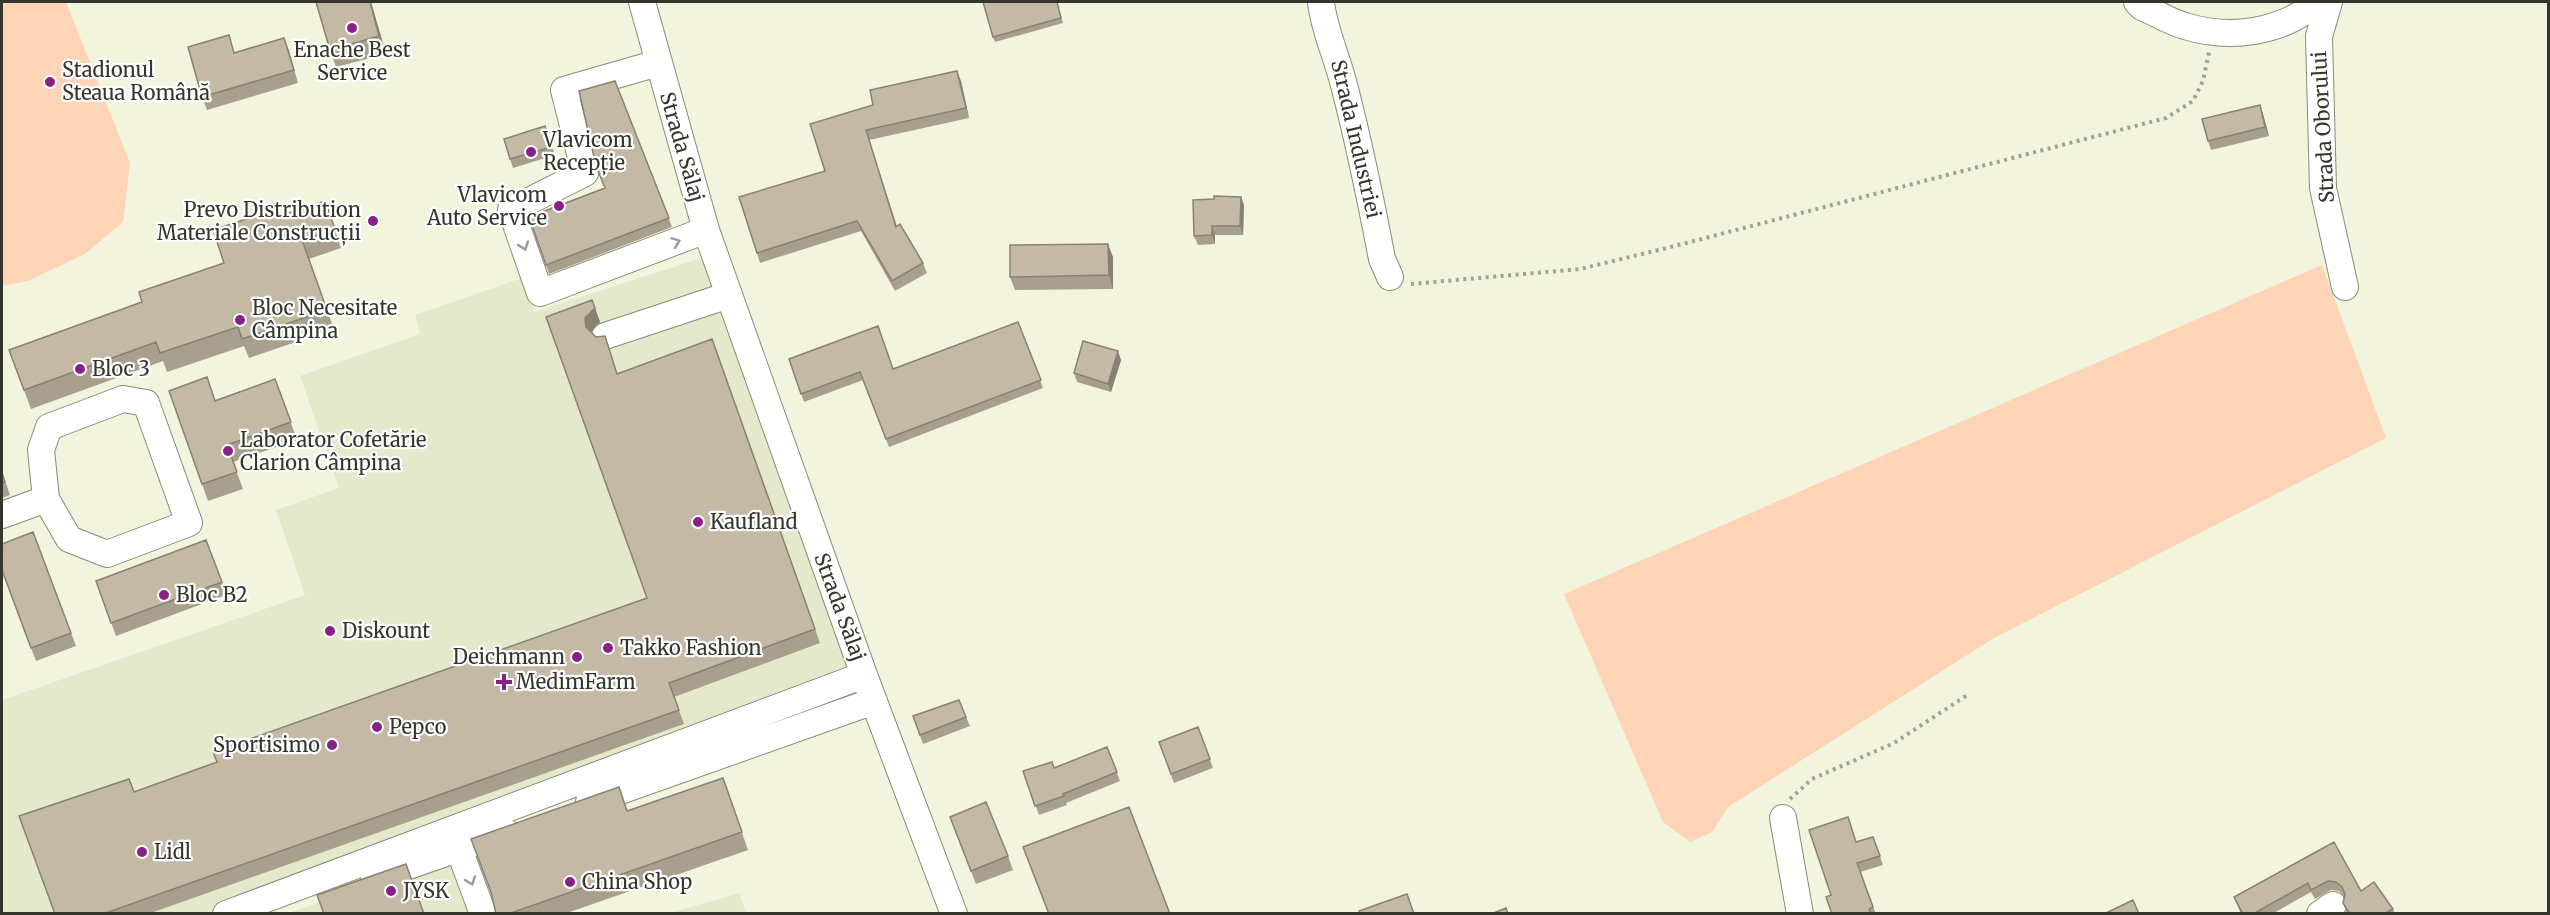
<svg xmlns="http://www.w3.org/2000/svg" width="2550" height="915" viewBox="0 0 2550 915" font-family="Merriweather,serif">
<rect width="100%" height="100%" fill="#f2f4de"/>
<path fill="#e5e9cb" d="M714,254L864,675L237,913L2,914V700L305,595L276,510L339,488L300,376L420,334L415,315L522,278L534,312Z
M456,856L489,914H285Z
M739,893L746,913H670Z"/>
<path fill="#fed4b7" d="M2,2H66L130,163L123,222L85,254L28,281L2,286Z
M2322,265L2386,438L1994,638L1728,807L1712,832L1690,842L1663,822L1564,594Z"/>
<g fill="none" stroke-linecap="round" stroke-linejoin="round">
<defs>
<path id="minor" d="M642,2L706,230L864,675L954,914
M1321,2C1324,30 1337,57 1344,85C1359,143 1371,201 1382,259L1390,277
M2137,2L2142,7C2156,13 2170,22 2185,26C2230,40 2282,33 2317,2
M2329,2L2319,36L2323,188L2345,287
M658,63L564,90L585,173L511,210L540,293L706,230
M605,336L729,295
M2,515L46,499L69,539L107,554L189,523L146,403L123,399L49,427L41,450L46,499
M589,802L874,701
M1783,818L1800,914
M459,849L483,914
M374,878L506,832
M226,914L864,675
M2320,914L2333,905"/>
</defs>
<use href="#minor" stroke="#898b77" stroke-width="28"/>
<path stroke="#a2a393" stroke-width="4" stroke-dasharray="3 4.5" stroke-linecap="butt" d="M1411,284L1580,269L1667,248L2166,118L2193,101L2203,81L2209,52
M1790,799L1812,779L1894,743L1969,694"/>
<use href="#minor" stroke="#fff" stroke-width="26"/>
</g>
<path fill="#a89f8e" d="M316,2H371L386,54L336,67L330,50Z
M1057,2L1063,23L995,42L993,37Z
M284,38L298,83L207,110L202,97L235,53Z
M615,81L672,227L549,274L529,217L605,188Z
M961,81L969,118L869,140L897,226L923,263L927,273L895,291L861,231L760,263L757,253L825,171L810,124Z
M2260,105L2269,136L2211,150L2208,141Z
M545,126L555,155L513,168L504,139Z
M325,201L341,248L309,259L334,329L249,358L244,346L167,372L163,361L31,409L9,350L142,302L224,263L279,216Z
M1244,205L1243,235H1215V244L1198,245L1194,236Z
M1113,257V289L1015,290L1010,277Z
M592,300L600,322L591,332L618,374L712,339L820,643L674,697L684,724L148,914H55L134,792L217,762L647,598L546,317Z
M1018,322L1043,388L889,447L863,380L804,402L789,359L893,369Z
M1121,360L1111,392L1077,382L1074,373Z
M275,379L297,440L233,462L243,489L208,501L169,391L215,400Z
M2,472L10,495L2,498Z
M33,532L76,646L36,661L2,570Z
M96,581L222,582L226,595L116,636Z
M959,700L970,726L923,744L913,716Z
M1198,727L1213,768L1174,783L1159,742Z
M1107,747L1120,781L1066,803L1067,805L1039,815L1023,771L1054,768Z
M723,778L748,850L564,914H496L627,811Z
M955,830L1008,856L1013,870L976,884Z
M1873,837L1883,865L1860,872L1876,914H1832L1857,842Z
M2334,842L2361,891L2393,909L2395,914H2347L2343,903L2344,896L2339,891L2331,890L2315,899L2311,892L2272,914H2241L2234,897Z"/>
<path fill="#888274" d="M370,2H371L386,54L379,36Z
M284,38L289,51L298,83L294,70Z
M957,71L961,81L969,118L966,108Z
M2260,105L2263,114L2269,136L2265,127Z
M1241,197L1244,205L1243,235L1240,226Z
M1212,226L1215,235V244L1212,235Z
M1108,244L1113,257V289L1109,275Z
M595,308L600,322L591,332L586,327L585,318Z
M1118,351L1121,360L1111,392L1108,384Z"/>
<path fill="#c3b9a5" stroke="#888274" stroke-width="1.5" d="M316,2H370L379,36L330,50Z
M983,2H1057L1061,18L993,37Z
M229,35L234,53L284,38L294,70L202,97L188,47Z
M957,71L966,108L866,130L896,227L900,224L923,263L892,281L857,221L757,253L739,197L825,171L810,124L873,105L870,90Z
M615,81L669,218L546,265L529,217L605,188L596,166L579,91Z
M2260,105L2265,127L2208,141L2202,119Z
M545,126L551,147L510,159L504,139Z
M1214,196L1241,197L1240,226H1212V235L1194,236L1193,200L1214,199Z
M325,201L335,229L302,240L327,310L242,339L238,327L160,353L156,342L24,390L9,350L142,302L139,292L224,263L213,230L277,209L279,216Z
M1108,244L1109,275L1010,277V245Z
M592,300L595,308L585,318L586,327L596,337L605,336L617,374L712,339L815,629L669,683L679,710L103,914H55L19,816L129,779L134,792L217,762L213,752L647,598L546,317Z
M1018,322L1041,380L886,439L860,372L801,394L789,359L878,326L893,369Z
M1083,341L1118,351L1108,384L1074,373Z
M207,377L215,401L275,379L291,422L227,445L237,472L202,484L169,391Z
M2,473L5,482L2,483Z
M33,532L71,633L31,648L2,570V544Z
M206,540L222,582L111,623L96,581Z
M959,700L966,717L920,735L913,716Z
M1198,727L1210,759L1171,774L1159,742Z
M1107,747L1117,772L1063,794L1064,796L1035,806L1023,771L1052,762L1054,768Z
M723,778L742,832L508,914H496L491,892L471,839L619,787L627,811Z
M986,802L1008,856L971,871L950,817Z
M1129,807L1170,914H1049L1023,847Z
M1848,817L1856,842L1873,837L1880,856L1857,863L1873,907L1869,909L1871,914H1832L1826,897L1831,895L1809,830Z
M2334,842L2361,891L2374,882L2393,909L2384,914H2350L2343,903L2345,894L2342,887L2336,882L2328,881L2311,890L2308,883L2253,914H2243L2234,897Z
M406,864L424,914H324L317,895Z
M1407,894L1414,914H1360L1359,911Z
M2133,900L2139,914H2104Z
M1506,908L1508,914H1491Z"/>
<defs><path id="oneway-chevron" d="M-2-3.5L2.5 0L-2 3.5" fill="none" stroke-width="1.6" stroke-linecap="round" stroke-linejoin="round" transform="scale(1.5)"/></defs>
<g stroke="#9a9a96">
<use href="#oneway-chevron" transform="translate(676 242) rotate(-21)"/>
<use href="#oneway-chevron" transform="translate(524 246) rotate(71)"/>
<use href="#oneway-chevron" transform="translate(471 881) rotate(70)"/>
</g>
<g fill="#892086" stroke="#fff" stroke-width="2">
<circle cx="352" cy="28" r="6"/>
<circle cx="50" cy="82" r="6"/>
<circle cx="531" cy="152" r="6"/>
<circle cx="559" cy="206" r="6"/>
<circle cx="373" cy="221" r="6"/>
<circle cx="240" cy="320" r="6"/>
<circle cx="80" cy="369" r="6"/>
<circle cx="228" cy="451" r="6"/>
<circle cx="698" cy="522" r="6"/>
<circle cx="164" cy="595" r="6"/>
<circle cx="330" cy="631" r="6"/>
<circle cx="608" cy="648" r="6"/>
<circle cx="577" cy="657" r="6"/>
<path d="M501 673h6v6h6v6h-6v6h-6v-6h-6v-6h6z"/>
<circle cx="377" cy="727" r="6"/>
<circle cx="332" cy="745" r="6"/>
<circle cx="142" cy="852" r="6"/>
<circle cx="570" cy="882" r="6"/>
<circle cx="391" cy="891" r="6"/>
</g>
<g text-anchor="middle" stroke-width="4.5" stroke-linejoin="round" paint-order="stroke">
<g font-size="20" fill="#34352d" stroke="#fff" text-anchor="start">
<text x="352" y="57" text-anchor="middle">Enache Best<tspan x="352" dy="23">Service</tspan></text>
<text x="62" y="77">Stadionul<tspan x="62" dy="23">Steaua Română</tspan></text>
<text x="543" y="147">Vlavicom<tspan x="543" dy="23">Recepție</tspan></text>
<text x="547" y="202" text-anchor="end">Vlavicom<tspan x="547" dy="23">Auto Service</tspan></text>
<text x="361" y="217" text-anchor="end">Prevo Distribution<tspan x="361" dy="23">Materiale Construcții</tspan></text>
<text x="252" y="315">Bloc Necesitate<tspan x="252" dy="23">Câmpina</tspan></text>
<text x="92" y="376">Bloc 3</text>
<text x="240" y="447">Laborator Cofetărie<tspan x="240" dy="23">Clarion Câmpina</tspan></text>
<text x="710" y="529">Kaufland</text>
<text x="176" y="602">Bloc B2</text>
<text x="342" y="638">Diskount</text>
<text x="620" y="655">Takko Fashion</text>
<text x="565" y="664" text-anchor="end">Deichmann</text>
<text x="516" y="689">MedimFarm</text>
<text x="389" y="734">Pepco</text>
<text x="320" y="752" text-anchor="end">Sportisimo</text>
<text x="154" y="859">Lidl</text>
<text x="582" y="889">China Shop</text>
<text x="403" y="898">JYSK</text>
</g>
<g font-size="20" fill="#34352d" stroke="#fff">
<text transform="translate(2323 127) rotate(-93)" y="7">Strada Oborului</text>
<text transform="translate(1356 139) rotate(77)" y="7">Strada Industriei</text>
<text transform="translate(682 147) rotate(74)" y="7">Strada Sălaj</text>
<text transform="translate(840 607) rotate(70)" y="7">Strada Sălaj</text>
</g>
</g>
<rect width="2550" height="915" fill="none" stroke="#34352d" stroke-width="6"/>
</svg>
